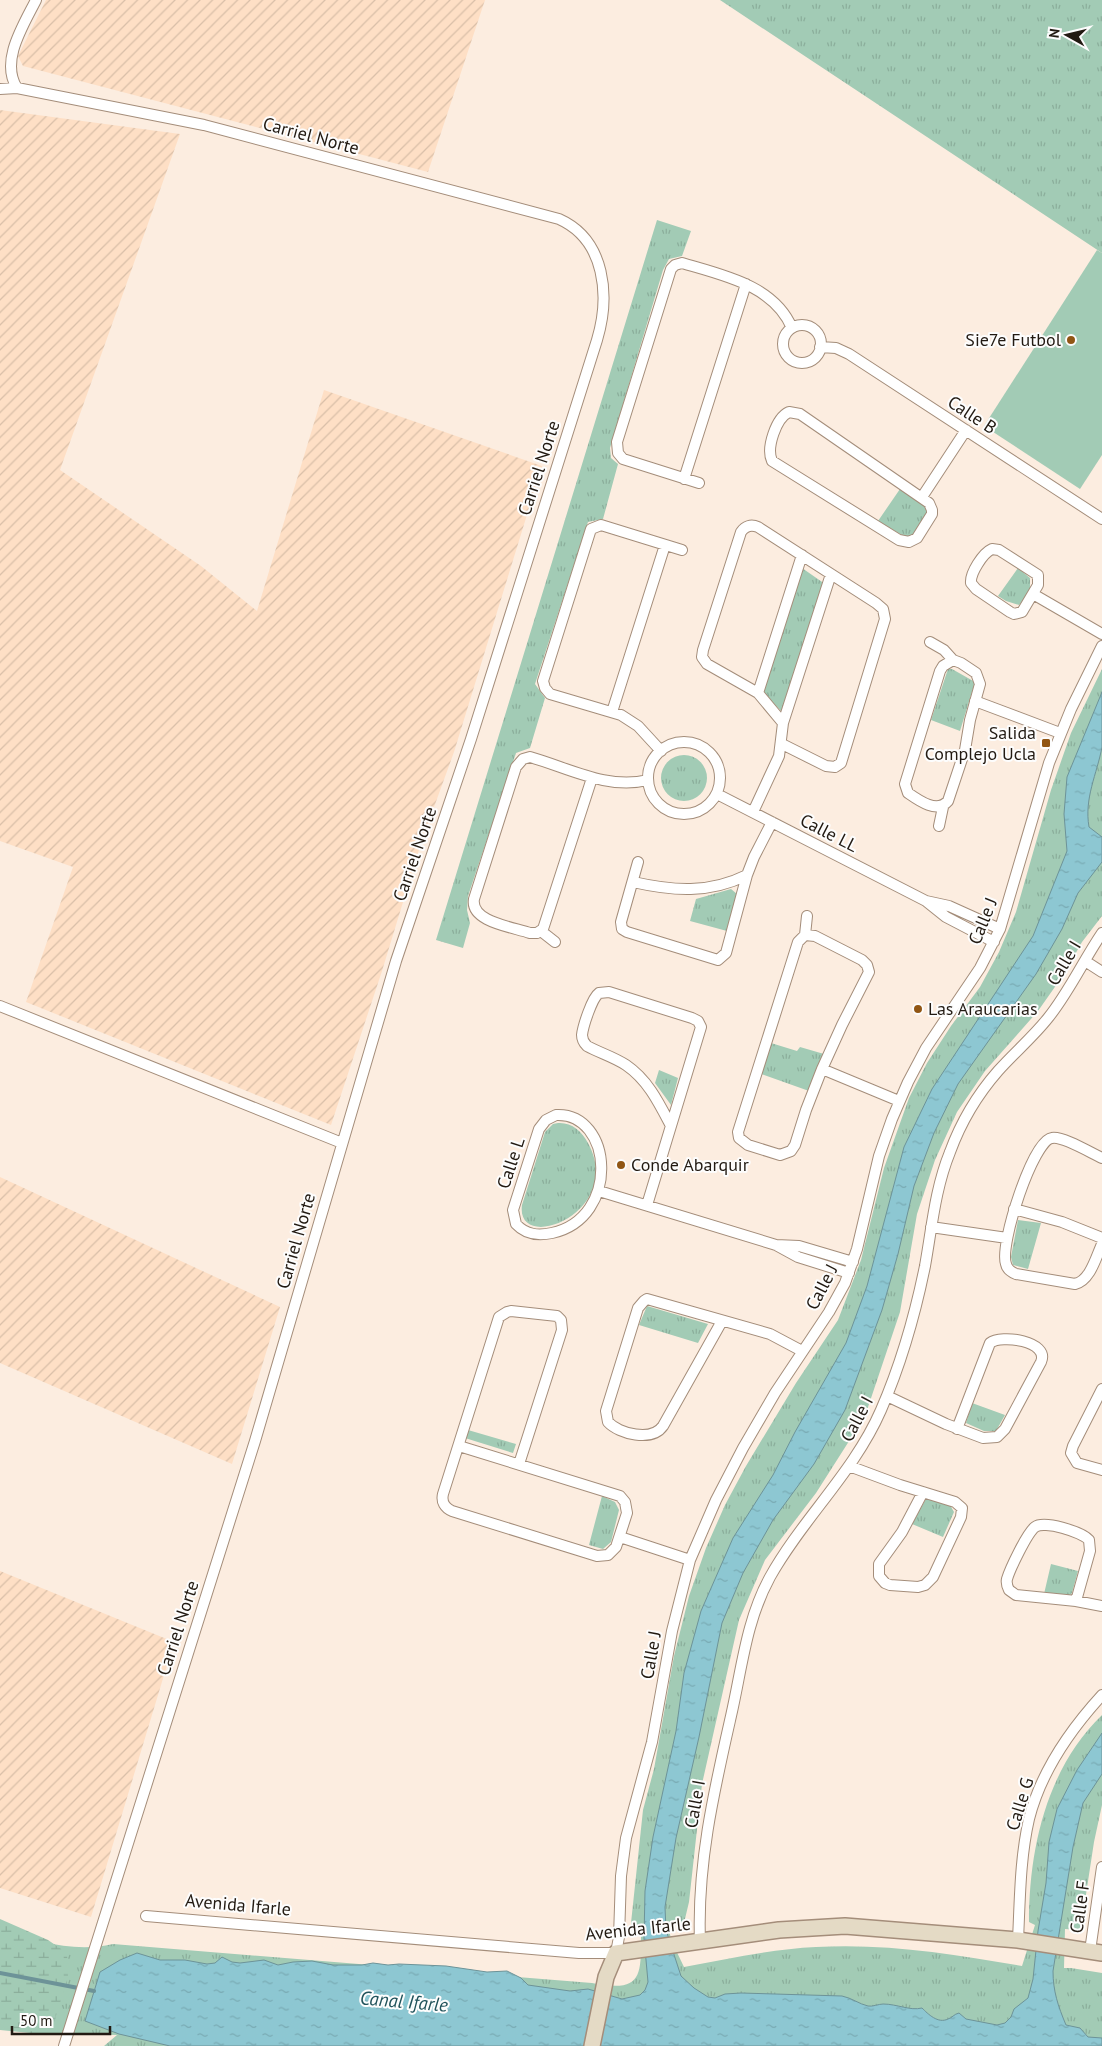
<svg xmlns="http://www.w3.org/2000/svg" width="1102" height="2046" viewBox="0 0 1102 2046" font-family="'PT Sans',sans-serif">
<defs>
<pattern id="industrial-furrows" width="10" height="10" patternUnits="userSpaceOnUse" patternTransform="scale(1.25)"><rect width="10" height="10" fill="#fedfc5"/><path d="M-1 1l2-2M0 10L10 0M9 11l2-2" fill="none" stroke="#d9bfa8"/></pattern>
<pattern id="grass-tufts" width="24" height="20" patternUnits="userSpaceOnUse" patternTransform="scale(1.25)"><rect width="24" height="20" fill="#a2cbb5"/><path d="M3 7l-1-3M5 7V3M7 7l1-3M15 17l-1-3M17 17v-4M19 17l1-3" fill="none" stroke="#8bae9b"/></pattern>
<pattern id="wetland-marsh" width="20" height="14" patternUnits="userSpaceOnUse" patternTransform="scale(1.25)"><rect width="20" height="14" fill="#a2cbb5"/><path d="M1 5h8M5 5V1M11 12h8M15 12V8" fill="none" stroke="#8bae9b"/></pattern>
<pattern id="water-ripples" width="26" height="14" patternUnits="userSpaceOnUse" patternTransform="scale(1.25)"><rect width="26" height="14" fill="#8dc7d2"/><path d="M2 4q2-2 4 0t4 0M15 11q2-2 4 0t4 0" fill="none" stroke="#79aab3"/></pattern>
</defs>
<rect width="100%" height="100%" fill="#fcede0"/>
<path fill="url(#industrial-furrows)" d="M46,0H485L428,172L23,66L18,56Z
M0,110L180,134L60,470L201,566L257,611L324,390L542,466L454,752L421,843L382,971L331,1125L26,1002L73,867L0,841Z
M0,1177L280,1307L232,1464L0,1363Z
M0,1571L174,1642L91,1917L0,1888Z"/>
<path fill="url(#grass-tufts)" d="M720,0H1102V253Z
M657,220L691,231L682,256L669,259L663,270L610,448L611,458L618,464L603,519L588,522L535,684L545,698L530,748L516,753L468,896L467,910L470,923L463,948L436,940Z
M900,489L928,507V512L911,537L907,538L878,521Z
M802,568L825,584L783,713L763,692Z
M1018,568L1030,578V592L1019,605L1006,601L998,596Z
M948,669H952L975,682L960,731L931,720Z
M1102,669V916L1082,942L1064,974L1038,1011L985,1071L957,1112L935,1160L917,1214L900,1312L865,1416L816,1493L765,1560L739,1620L702,1784L689,1902L684,1923L668,1927L672,1942L684,1967C728,1959 772,1949 816,1947C885,1943 954,1954 1022,1966L1035,1925L1029,1922C1029,1848 1047,1768 1102,1715V1805L1094,1842L1081,1927L1078,1930L1065,1929L1064,1968H1071L1102,1973V2046H104L117,2035L45,2033L0,1930C39,1941 73,1953 113,1944L592,1983C643,1993 641,1976 641,1932L634,1933L631,1923L643,1810L654,1769L674,1656L689,1596L706,1548L725,1505L746,1466L796,1383L838,1320L861,1260L884,1168L909,1098L927,1063L951,1026L980,987L999,952L1016,912L1051,790L1071,733Z
M661 778a23 23 0 1 1 46 0a23 23 0 1 1-46 0Z
M731,889L737,894L727,931L690,921L696,899Z
M771,1043L797,1051L800,1047L824,1054L809,1091L761,1074Z
M659,1070L678,1078L671,1105L655,1083Z
M558,1123C571,1122 582,1131 588,1143C626,1213 515,1255 522,1205L545,1132L553,1124Z
M1018,1220L1041,1223L1028,1269L1013,1265L1011,1257Z
M647,1306L708,1324L698,1343L639,1325Z
M972,1403L1005,1415L996,1431H984L966,1423Z
M468,1430L516,1444L513,1453L465,1438Z
M602,1496L615,1502L619,1510L611,1542L603,1549L589,1545Z
M927,1497L950,1505L954,1512L943,1537L912,1524Z
M1051,1564L1078,1571L1072,1593L1069,1596L1044,1594Z"/>
<path fill="url(#wetland-marsh)" d="M0,1919L48,1940L67,1953L68,1977L50,2035L0,2030Z"/>
<path fill="#a2cbb5" d="M1097,250L1102,253V455L1080,489L984,426Z"/>
<path fill="url(#water-ripples)" stroke="#6d9398" d="M1102,692C1102,710 1102,730 1102,747C1097,774 1084,798 1089,827L1102,837V862L1078,893L1062,929L1036,974L958,1084L934,1133L914,1186L898,1254L882,1310L845,1410L814,1464L773,1520L743,1573L722,1623L699,1737L676,1838L665,1907L666,1930L681,1976L694,1988L708,1997L715,1998L725,1994L741,1993L842,1996C852,1998 859,2004 868,2006C872,2007 879,2004 883,2004C897,2004 910,2011 922,2008C928,2014 938,2024 948,2019C952,2018 954,2014 959,2013L966,2019L997,2025L1005,2023L1011,2017L1014,2009L1028,1998L1033,1979L1038,1931L1046,1883L1049,1842L1057,1809L1077,1770L1102,1733V1774L1083,1803L1073,1847L1053,1971C1053,1991 1058,2006 1066,2025L1080,2028L1088,2037L1102,2038V2046H170L119,2034L85,2021L100,1972L120,1960L137,1953L160,1960H185L207,1964L215,1963L222,1957L232,1962L240,1963L264,1960L278,1965L293,1962L312,1961L333,1965H362L373,1963L388,1965L399,1964L446,1966L487,1972L507,1971L521,1978L528,1985L570,1991L588,1989L622,1999L640,1995L645,1990L648,1982L644,1938L645,1891L653,1837L676,1731L684,1673L701,1611L733,1538L773,1475L795,1432L846,1343L867,1286L904,1147L932,1089L1033,936L1067,851L1064,814L1067,777Z"/>
<g fill="none" stroke-linecap="round" stroke-linejoin="round">
<path stroke="#6d9398" stroke-width="4" d="M0,1973L94,1991"/>
<defs>
<path id="street" d="M17,88C0,61 23,26 36,0
M0,89L17,88L204,125L559,219C606,240 610,297 597,340L471,739L396,961L255,1441L64,2046
M783 344a19 19 0 1 1 38 0a19 19 0 1 1-38 0Z
M820,347L836,348L849,354L1102,519
M789,412L800,414L929,503L932,510V514L917,538L909,542L899,540L772,461C766,448 776,418 789,412Z
M684,479L746,284
M699,483L623,459L618,453L617,442L671,269L675,265L682,263C722,275 774,285 792,328
M922,497L966,430
M992,549L999,550L1038,575V585L1022,612L1014,614L1010,612L976,589L971,583C970,573 983,553 992,549Z
M1033,594L1102,634
M930,642L944,650L953,660
M953,660L961,663L976,673L980,684L970,720L965,750L948,801C937,814 918,800 908,793L905,784L940,671L943,666Z
M758,693L802,555
M975,701L1060,733
M612,712L665,545
M648 778a36 36 0 1 1 72 0a36 36 0 1 1-72 0Z
M782,744L826,766L835,767L841,763L885,619L883,609L876,603L758,527C751,524 745,526 741,532L703,650L702,657L707,664L758,693L783,723
M661,751L638,726L621,715L550,694L545,688L543,681L591,529L601,525L682,550
M592,778L543,929L537,933H530C513,927 470,922 474,899L516,767L523,759L530,757C569,768 607,790 648,780
M717,794L926,901L946,917L994,942
M753,812L779,756L783,723L831,574
M939,826L943,807
M638,862L621,922L622,929L627,932L718,960L726,953L747,875L754,857L772,822
M633,882C673,891 709,894 747,875
M926,901L949,906L1000,929
M541,931L555,942
M805,935L815,936L862,960L867,965L869,972L842,1025L822,1069L806,1110L795,1145L791,1151L780,1155L748,1145L739,1138L738,1132L798,942Z
M805,935L807,916
M1085,961L1102,972
M0,1006L342,1143
M822,1069L899,1101
M556,1115C613,1112 621,1218 552,1233C538,1236 526,1235 516,1224L513,1210L539,1129L546,1120Z
M1102,1158C1091,1153 1063,1136 1052,1138C1033,1140 999,1245 1006,1264C1007,1269 1011,1272 1016,1274L1075,1284C1090,1281 1096,1257 1102,1244
M599,1191L776,1245L798,1257L849,1273
M647,1205L701,1027L698,1021L692,1018L609,992L599,993C592,998 583,1026 582,1035C582,1040 584,1043 587,1046C600,1053 614,1057 626,1065C648,1080 659,1103 671,1126
M1014,1209L1062,1222L1102,1238
M931,1227L1007,1238
M776,1245L799,1246L853,1262
M722,1321L663,1426C652,1442 619,1434 608,1422L606,1411L638,1308L644,1301L647,1299L770,1334L802,1351
M1102,1389L1073,1446L1071,1453L1077,1463L1102,1470
M887,1396L946,1424L983,1438L997,1437L1005,1429L1041,1362C1050,1341 1001,1334 990,1343L957,1429
M459,1446L620,1496L625,1502L627,1513L616,1547L608,1555L597,1556L452,1511C445,1508 441,1502 443,1494L499,1317L507,1312L511,1311L557,1316L561,1320L562,1330L519,1464
M849,1466L900,1485L955,1502L962,1508L961,1517L933,1577L925,1585L918,1587L890,1585L885,1583L879,1576V1564L902,1532L923,1492
M620,1537L690,1560
M1076,1601L1090,1551L1089,1540C1082,1532 1044,1520 1035,1527C1027,1533 1010,1569 1007,1579C1006,1583 1007,1586 1009,1590L1016,1595L1076,1601L1102,1606
M146,1916L579,1953H616L619,1937L621,1876L626,1838L652,1742L672,1631L690,1560L716,1500L743,1448L775,1393L829,1312L845,1283L857,1249L879,1156L892,1119L908,1082L926,1048L980,968L1000,929L1049,763L1071,709L1102,646
M1018,1940C1020,1899 1020,1858 1029,1819C1041,1771 1070,1730 1102,1695
M700,1941C697,1864 714,1791 731,1716C742,1668 746,1621 770,1577C803,1518 854,1472 881,1410C901,1364 915,1315 925,1266C932,1227 935,1189 950,1152C961,1122 977,1095 998,1071C1014,1053 1033,1037 1048,1018C1069,992 1083,961 1102,933
M1090,1951L1102,1867"/>
<path id="secondary" d="M592,2046L606,1977L616,1953L779,1930L845,1926L1018,1940L1102,1953"/>
</defs>
<use href="#street" stroke="#a48d7a" stroke-width="12"/>
<use href="#secondary" stroke="#a48d7a" stroke-width="18"/>
<use href="#street" stroke="#fff" stroke-width="10"/>
<use href="#secondary" stroke="#e4dac5" stroke-width="15"/>
</g>
<g fill="#915614" stroke="#fdfdfd" stroke-width="2">
<circle cx="1071" cy="340" r="5"/>
<rect x="1041" y="738" width="10" height="10" rx="2.5"/>
<circle cx="918" cy="1009" r="5"/>
<circle cx="621" cy="1165" r="5"/>
</g>
<g text-anchor="middle" stroke-width="4" stroke-linejoin="round" paint-order="stroke">
<g font-size="18" fill="#221a12" stroke="#fdfdfd">
<text transform="translate(311 136) rotate(15)" y="6">Carriel Norte</text>
<text transform="translate(972 415) rotate(33)" y="6">Calle B</text>
<text transform="translate(539 468) rotate(-72)" y="6">Carriel Norte</text>
<text transform="translate(829 833) rotate(27)" y="6">Calle LL</text>
<text transform="translate(415 854) rotate(-71)" y="6">Carriel Norte</text>
<text transform="translate(983 921) rotate(-68)" y="6">Calle J</text>
<text transform="translate(1064 963) rotate(-59)" y="6">Calle I</text>
<text transform="translate(511 1163) rotate(-72)" y="6">Calle L</text>
<text transform="translate(296 1241) rotate(-74)" y="6">Carriel Norte</text>
<text transform="translate(822 1287) rotate(-63)" y="6">Calle J</text>
<text transform="translate(857 1419) rotate(-62)" y="6">Calle I</text>
<text transform="translate(178 1628) rotate(-72)" y="6">Carriel Norte</text>
<text transform="translate(651 1655) rotate(-80)" y="6">Calle J</text>
<text transform="translate(695 1804) rotate(-80)" y="6">Calle I</text>
<text transform="translate(1020 1804) rotate(-73)" y="6">Calle G</text>
<text transform="translate(238 1905) rotate(5)" y="6">Avenida Ifarle</text>
<text transform="translate(1080 1907) rotate(-82)" y="6">Calle F</text>
<text transform="translate(638 1929) rotate(-6)" y="6">Avenida Ifarle</text>
</g>
<g font-size="18" fill="#221a12" stroke="#fdfdfd" text-anchor="end">
<text x="1061" y="346">Sie7e Futbol</text>
<text x="1036" y="739">Salida<tspan x="1036" dy="21">Complejo Ucla</tspan></text>
<text x="928" y="1015" text-anchor="start">Las Araucarias</text>
<text x="631" y="1171" text-anchor="start">Conde Abarquir</text>
</g>
<g font-size="19" font-style="italic" fill="#21535b" stroke="#fdfdfd">
<text transform="translate(404 2001) rotate(5)" y="7">Canal Ifarle</text>
</g>
</g>
<g transform="translate(1067 35) rotate(278)" stroke="#fdfdfd" stroke-width="4" paint-order="stroke">
<path d="M0-4L9 19L0 12L-9 19Z" fill="#221a12"/>
<text y="-8" font-size="14" font-weight="bold" text-anchor="middle" fill="#221a12">N</text>
</g>
<path d="M12 2026v8h98v-8" fill="none" stroke="#221a12" stroke-width="2.5"/>
<text x="20" y="2026" font-size="15" fill="#221a12" stroke="#fdfdfd" stroke-width="4" paint-order="stroke">50 m</text>
</svg>
